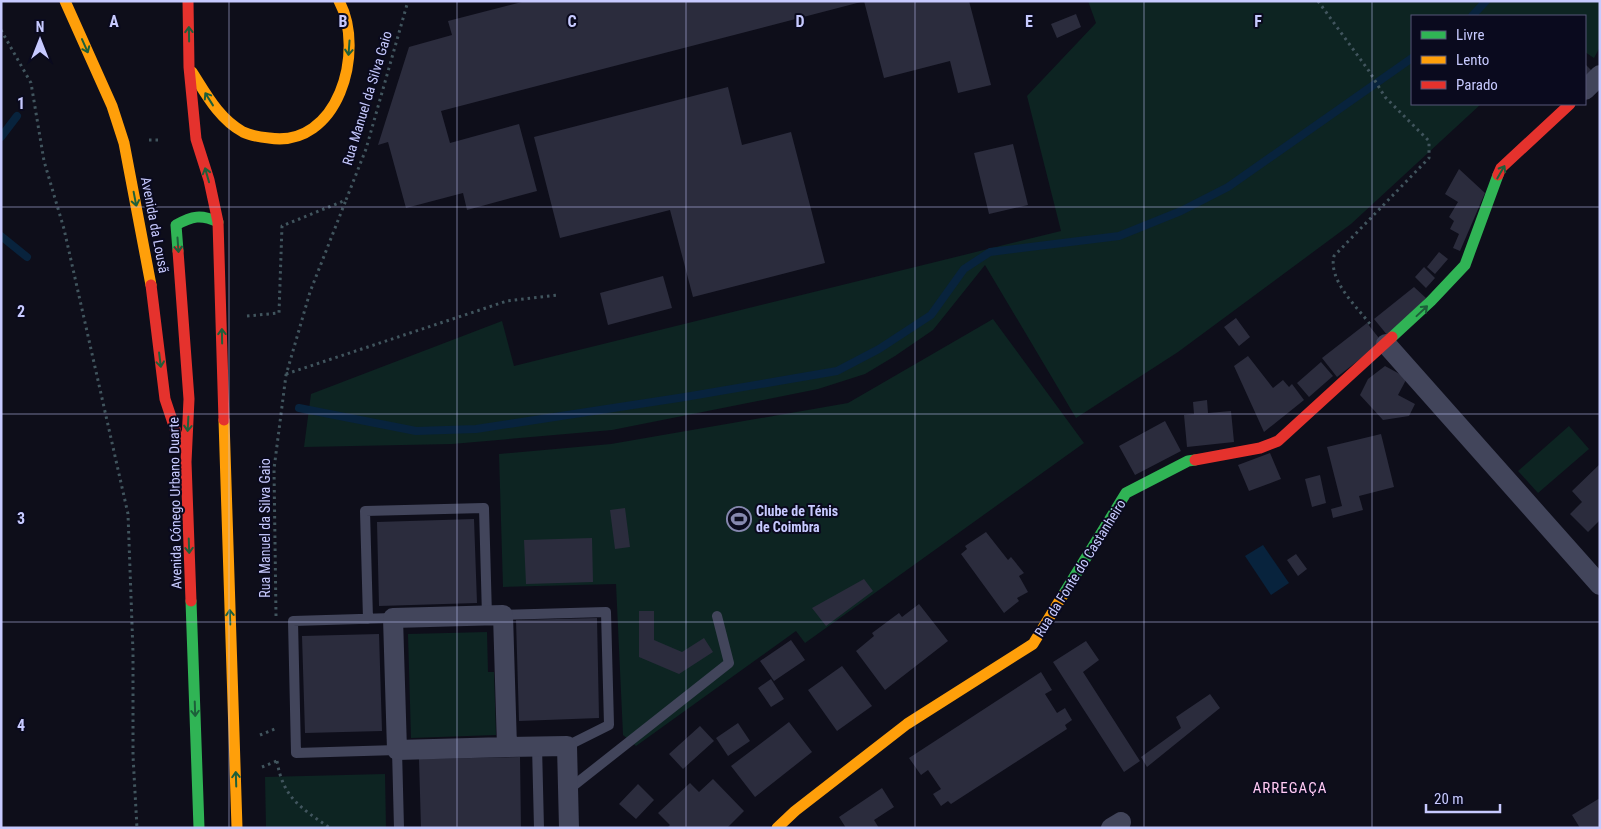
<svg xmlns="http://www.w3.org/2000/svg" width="1601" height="829" viewBox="0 0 1601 829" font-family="'Roboto Condensed',sans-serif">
<rect width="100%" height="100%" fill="#0e0e1a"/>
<path fill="#0d2422" d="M1088,1H1600V47L1594,58L1585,52V16H1412V104H1481L1351,224L1178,352L1076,418L985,265L933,330L895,356L865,374L818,389L612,430L452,444L304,447L311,394L502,321L514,366L1061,231L1027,96L1096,23Z
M993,319L1084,443L805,643L796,631L636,746L623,735L616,584L503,587L499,454L611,444L848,403Z
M1569,426L1589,449L1538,493L1518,471Z
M487,632L488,672H494L496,735L411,738L408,634Z
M385,774L386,828H266L265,777Z"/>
<path fill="#08233d" d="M1263,545L1289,583L1271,595L1245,556Z"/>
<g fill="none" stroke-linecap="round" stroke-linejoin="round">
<path stroke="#08233d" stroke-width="8" d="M1472,16L1486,1
M1,137L17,116
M1,236L27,257
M299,408L416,431L476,429L685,397L837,371L879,349L931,315L964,269L990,252L1119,236L1181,211L1228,187L1412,58"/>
</g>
<path fill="#2b2c3d" d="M526,1H861V2L441,111L450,143L519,124L537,191L467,210L463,193L406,208L388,142L378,145L409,47L452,35L448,21Z
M864,1H969L991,85L958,93L950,61L884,78Z
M1076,14L1081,27L1057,38L1051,24Z
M1585,64L1593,72L1585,81Z
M728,87L742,145L791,132L825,263L693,297L670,210L560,238L534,137Z
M1013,144L1028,205L989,214L974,153Z
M1459,169L1485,193L1460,251L1453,248L1459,234L1450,229L1454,221L1449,217L1458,202L1445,194Z
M1439,252L1448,259L1435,274L1427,267Z
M1424,267L1435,278L1426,288L1415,277Z
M663,276L672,308L608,325L600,293Z
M1414,287L1426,298L1388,336L1374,319Z
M1236,318L1250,337L1239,346L1224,327Z
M1367,323L1382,342L1337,377L1322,358Z
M1248,356L1273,388L1283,380L1289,387L1292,384L1304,400L1264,432L1234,366Z
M1321,362L1333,376L1309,397L1297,383Z
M1385,366L1407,378L1398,395L1415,404L1409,416L1383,420L1360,395L1368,379Z
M1207,400L1208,413L1231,411L1234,442L1187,447L1184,415L1194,414L1193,402Z
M1165,421L1181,451L1135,475L1119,446Z
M1381,434L1394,487L1359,496L1363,510L1333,518L1331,509L1342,506L1327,447Z
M1270,453L1281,479L1249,491L1238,465Z
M1600,464V520L1588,532L1570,514L1582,502L1572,491Z
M1320,475L1326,503L1312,507L1305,479Z
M625,508L630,547L615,549L610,510Z
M474,519L477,603L379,606L377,522Z
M986,532L1008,560L1011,557L1024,573L1019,576L1028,592L1017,598L1019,601L1004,613L961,554L967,549L965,546Z
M592,538L593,582L526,584L524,540Z
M1296,554L1307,569L1298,576L1287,560Z
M864,579L873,591L826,626L812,608Z
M919,604L948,641L885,690L856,651L874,636L872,633L899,613L902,617Z
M639,611H654V640L682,652L704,638L713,652L679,674L639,657Z
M597,618L599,718L519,721L516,620Z
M379,634L382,731L305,733L302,636Z
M791,640L805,660L774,681L760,661Z
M1086,641L1099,660L1083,672L1140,761L1124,772L1053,662Z
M842,666L872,706L837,731L808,690Z
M1041,672L1052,690L1045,694L1057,713L1065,708L1072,720L1065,725L1067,729L951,804L948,801L941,806L933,794L941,789L928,770L921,775L909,758Z
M771,679L784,699L771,707L758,688Z
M1210,694L1220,708L1147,767L1141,757L1181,728L1176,717Z
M789,722L812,752L755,797L731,766Z
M738,723L750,741L728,756L716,738Z
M700,726L714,741L683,769L669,754Z
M520,757L521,828H421L419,759Z
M713,779L744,811L727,828H667L670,825L658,813L690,783L699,792Z
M638,784L654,800L636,819L619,804Z
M882,788L894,807L874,820L879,828H846L839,817Z
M1600,798V828H1580L1572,815Z"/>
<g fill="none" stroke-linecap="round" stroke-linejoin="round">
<path stroke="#41555e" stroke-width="3" stroke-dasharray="2.5 4" stroke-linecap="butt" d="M1318,1L1369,71L1385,97L1429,141V158L1334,256C1328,280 1356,306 1370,324
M1,30L31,83L44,161L64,229L128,514L133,652V756L137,828
M149,140H159
M247,316L279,313L282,226L346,200L366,149L408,1
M286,374L507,301L558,295
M276,616L274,469L286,375L310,292L346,200
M260,735L277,728
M277,761C283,798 301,808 330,828
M262,767L279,760"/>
<path stroke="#42455b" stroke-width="10" d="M503,615L606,612L609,725L567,746
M393,618L293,621L296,753L397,750L399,828
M368,619L365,511L484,508L487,616
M537,746L539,828
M568,790L729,663L717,616"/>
<path stroke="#42455b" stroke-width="20" d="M1585,90L1600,75
M1386,344L1600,585
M503,615L507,747L397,750L393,618Z
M507,747L567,746L569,828
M1111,828L1121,822"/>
<path stroke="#30b455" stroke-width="11" d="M178,251L176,225C192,216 201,214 218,222
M1392,337L1431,301L1465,265L1498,175
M1063,595L1126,493L1188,461L1195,460
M191,601L199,828"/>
<path stroke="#ff9f0a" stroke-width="11" d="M65,1L112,106L124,143L151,285
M192,72C206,94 219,119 243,132C251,136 260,137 269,138C338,149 366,51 339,1
M224,420L237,828
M777,828L795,811L907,724L1033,644L1063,595"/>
<path stroke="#e5322d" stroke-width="11" d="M188,1L189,67L196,139L209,180L218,222L224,420
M1498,175L1501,168L1570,104
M178,251L189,399L186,462L191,601
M151,285L165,399L181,447
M1195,460L1260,448L1278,441L1392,337"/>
</g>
<defs><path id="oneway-shaft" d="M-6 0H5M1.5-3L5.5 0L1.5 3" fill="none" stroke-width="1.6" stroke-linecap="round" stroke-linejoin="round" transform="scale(1.25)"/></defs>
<g stroke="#1d5f3a">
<use href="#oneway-shaft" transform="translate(189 34) rotate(-91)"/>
<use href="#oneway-shaft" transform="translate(85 46) rotate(66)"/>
<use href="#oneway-shaft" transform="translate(349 48) rotate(94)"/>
<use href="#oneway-shaft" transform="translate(209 99) rotate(-122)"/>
<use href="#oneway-shaft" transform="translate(1501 172) rotate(-60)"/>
<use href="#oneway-shaft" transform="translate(207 175) rotate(-106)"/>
<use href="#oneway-shaft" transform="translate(135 199) rotate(79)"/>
<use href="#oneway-shaft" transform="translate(178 245) rotate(86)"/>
<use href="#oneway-shaft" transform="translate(1422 311) rotate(-43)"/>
<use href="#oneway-shaft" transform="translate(222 336) rotate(-91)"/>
<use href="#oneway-shaft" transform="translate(160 360) rotate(83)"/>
<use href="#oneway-shaft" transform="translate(188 424) rotate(93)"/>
<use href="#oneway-shaft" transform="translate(189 546) rotate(88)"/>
<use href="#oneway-shaft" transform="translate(230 617) rotate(-92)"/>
<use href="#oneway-shaft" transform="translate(195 709) rotate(88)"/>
<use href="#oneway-shaft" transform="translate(236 779) rotate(-92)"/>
</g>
<path fill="none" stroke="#c7caff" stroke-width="1" stroke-opacity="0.55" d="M229,1V828M457,1V828M686,1V828M915,1V828M1144,1V828M1372,1V828M1,207H1600M1,414H1600M1,622H1600"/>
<defs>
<symbol id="stadium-ring" viewBox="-11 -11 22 22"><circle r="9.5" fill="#0a0a1e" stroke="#8688af" stroke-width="1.5"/><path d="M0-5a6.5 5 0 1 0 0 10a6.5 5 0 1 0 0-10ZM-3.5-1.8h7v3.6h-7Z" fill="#8688af"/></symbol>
</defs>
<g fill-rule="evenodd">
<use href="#stadium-ring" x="725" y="505" width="28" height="28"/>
</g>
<g text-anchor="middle" stroke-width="4" stroke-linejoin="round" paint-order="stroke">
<g font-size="14" fill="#c7caff" stroke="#0a0a1e">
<text transform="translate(367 98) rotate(-73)" y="5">Rua Manuel da Silva Gaio</text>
<text transform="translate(155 225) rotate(79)" y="5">Avenida da Lousã</text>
<text transform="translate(175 503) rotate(-91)" y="5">Avenida Cónego Urbano Duarte</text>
<text transform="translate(265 528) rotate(-90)" y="5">Rua Manuel da Silva Gaio</text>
<text transform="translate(1080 568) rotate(-58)" y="5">Rua da Fonte do Castanheiro</text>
</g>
<g font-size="14" font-weight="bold" fill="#c7caff" stroke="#0a0a1e" text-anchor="start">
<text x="756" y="516">Clube de Ténis<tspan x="756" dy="16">de Coimbra</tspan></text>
</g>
<g font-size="15" letter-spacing="1" fill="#ffc9f4" stroke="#0a0a1e">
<text x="1290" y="793">ARREGAÇA</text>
</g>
</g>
<g font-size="16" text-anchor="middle" font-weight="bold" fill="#c7caff" stroke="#0a0a1e" stroke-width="4" stroke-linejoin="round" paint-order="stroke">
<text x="114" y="27">A</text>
<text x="343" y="27">B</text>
<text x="572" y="27">C</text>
<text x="800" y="27">D</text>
<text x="1029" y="27">E</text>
<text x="1258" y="27">F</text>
<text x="21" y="109">1</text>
<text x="21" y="317">2</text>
<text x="21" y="524">3</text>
<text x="21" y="731">4</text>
</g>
<rect width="1601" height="829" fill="none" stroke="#c7caff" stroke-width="5"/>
<rect x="1411" y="15" width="175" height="90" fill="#0a0a1e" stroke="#565778"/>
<rect x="1421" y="31" width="25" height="8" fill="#30b455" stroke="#565778"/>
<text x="1456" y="40" font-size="15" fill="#c7caff">Livre</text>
<rect x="1421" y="56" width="25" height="8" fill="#ff9f0a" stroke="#565778"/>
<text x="1456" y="65" font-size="15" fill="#c7caff">Lento</text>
<rect x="1421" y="81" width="25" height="8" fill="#e5322d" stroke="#565778"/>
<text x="1456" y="90" font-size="15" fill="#c7caff">Parado</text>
<g transform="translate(40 40)" stroke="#0a0a1e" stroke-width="4" paint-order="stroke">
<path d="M0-4L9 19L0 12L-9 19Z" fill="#c7caff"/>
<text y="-8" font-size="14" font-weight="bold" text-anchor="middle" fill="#c7caff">N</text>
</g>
<path d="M1426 804v8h74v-8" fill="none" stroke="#c7caff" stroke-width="2.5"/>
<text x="1434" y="804" font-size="15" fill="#c7caff" stroke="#0a0a1e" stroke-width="4" paint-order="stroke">20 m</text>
</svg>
